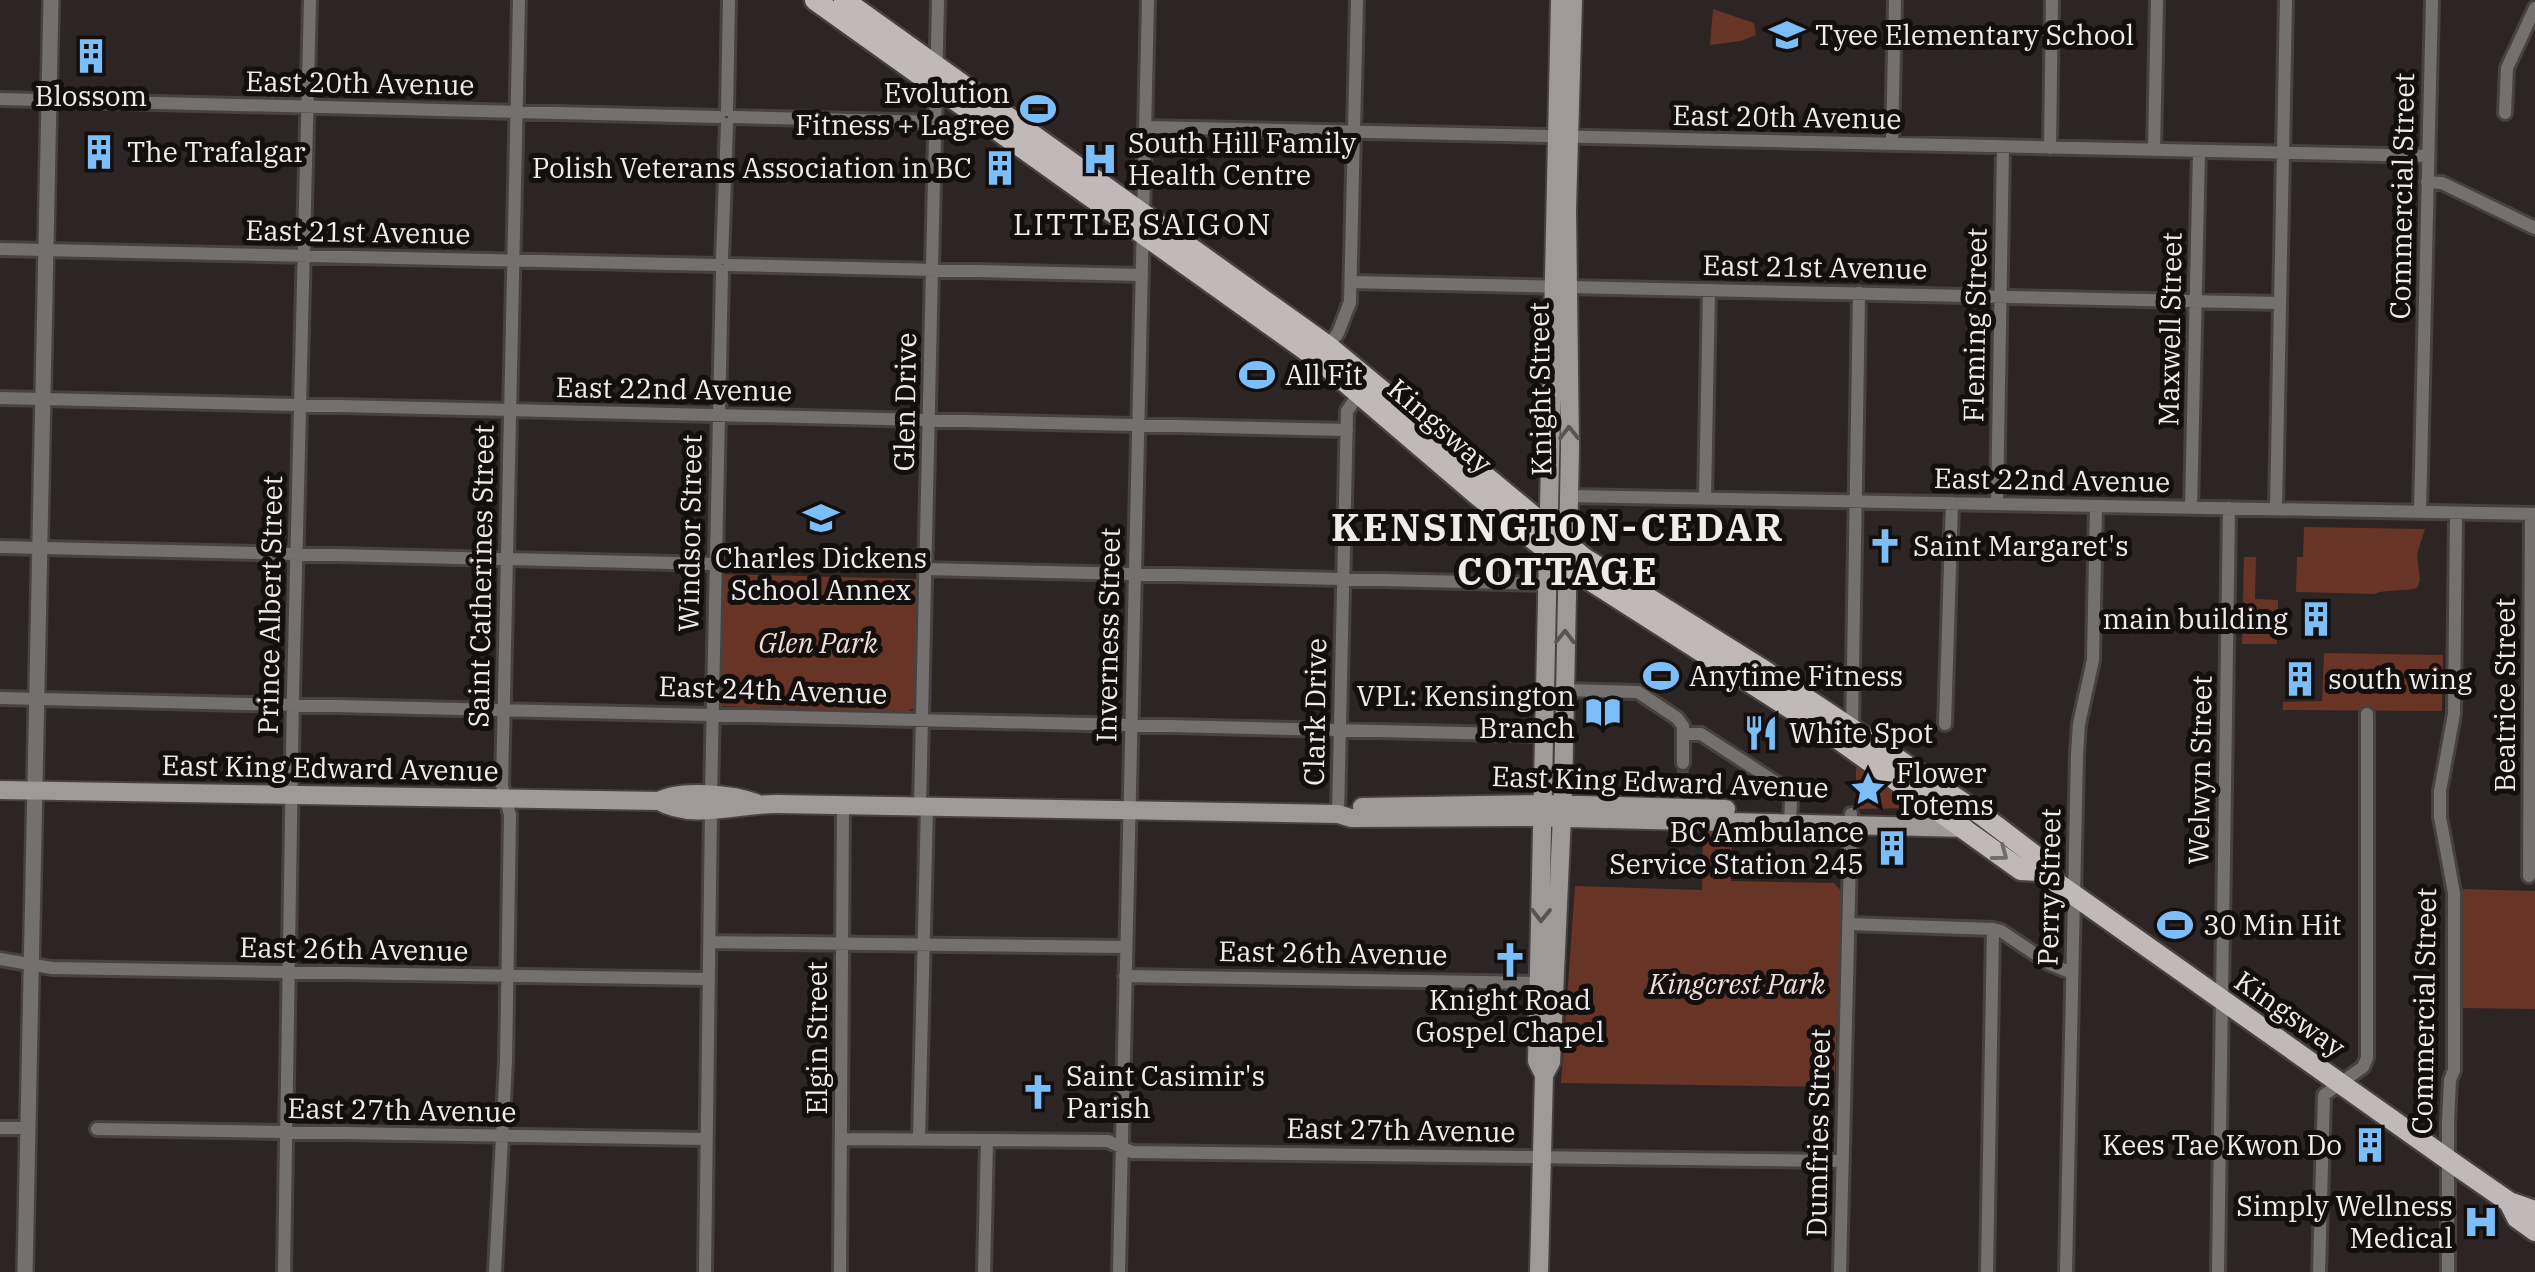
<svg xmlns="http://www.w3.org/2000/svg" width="2535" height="1272" viewBox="0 0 2535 1272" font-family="'IBM Plex Serif',serif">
<rect width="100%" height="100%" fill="#2c2524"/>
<path fill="#683426" d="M1713,9L1754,23L1756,35L1741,41L1710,45Z
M2304,527L2425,529L2417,554L2420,580L2417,588C2403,592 2384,589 2374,594L2296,592L2297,557H2303Z
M2244,557H2256L2255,599L2278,600V612L2275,613L2277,644H2242Z
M719,574L918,579L914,708L907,712L721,706Z
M2324,653L2443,655L2442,711L2283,710V702L2322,701Z
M1859,765L1914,806L1913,808L1856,809V768Z
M1703,826L1732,827L1731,881L1834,883L1843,893L1834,1087L1561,1083L1575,886L1702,890Z
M2463,889L2535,891V1009L2463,1008L2458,1002Z"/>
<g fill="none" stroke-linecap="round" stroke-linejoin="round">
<path stroke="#494342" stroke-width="12" stroke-dasharray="12 6" stroke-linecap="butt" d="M1682,791L1683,763"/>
<defs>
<path id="minor" d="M0,99L719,117
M727,110L729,0
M2505,113L2507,68L2535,8
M734,117L937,122
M1145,127L2428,156
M1892,144L1895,0
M2050,148L2052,0
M2154,150L2157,0
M2427,182L2442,183L2535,228
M0,249L716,265
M722,258L727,124
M729,265L1142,275
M1351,282L2279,303
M1325,350L1338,333L1350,302L1357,0
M0,398L1347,430
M1569,496L2535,514
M1705,498L1709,290
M1997,504L2003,147
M2191,508L2199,151
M2276,509L2286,0
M2420,512L2432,0
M0,547L714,564
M925,569L1549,584
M1564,690L1638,692L1677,718L1683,726V763
M0,698L1545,735
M1945,724L1952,503
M1852,731L1859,293
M1683,734H1701L1786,789L1791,801L1790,823
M711,796L722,271
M920,806L938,0
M1338,814L1347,411L1361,391
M2529,876L2531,514
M1848,924L1993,929L2001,931L2050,964L2072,973
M710,942L1126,947
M0,959L52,968L709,979
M1125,976L1540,983
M0,1128H28
M97,1129L706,1139
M842,1139L1108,1141L1132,1152L1843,1161
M919,1139L927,806
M284,1272L293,693L310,0
M495,1272L506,1061L510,815L502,786L519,0
M705,1272L711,809
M840,1272L843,805
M984,1272L987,1140
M1119,1272L1148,0
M1840,1272L1851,814
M1987,1272L1993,929
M2066,1272L2077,755L2079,724L2093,660L2096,506
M2218,1272L2229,508
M2319,1272L2324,1095L2363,1067L2367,1058V714
M2448,1272V1122L2450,1080L2454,1070V893L2440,817V791L2454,714L2456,513"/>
<path id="tertiary" d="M25,1272L51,0"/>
<path id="secondary" d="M0,790L659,801C693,821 741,803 778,804L1338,814L1351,818L1527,817L1965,828
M659,801C680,789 733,794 756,803
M1362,807L1544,804L1726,809
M1544,1075L1551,1062L1563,793L1570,448L1567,210L1573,0
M1539,1272L1544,1075L1537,1061L1560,0"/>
<path id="primary" d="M815,0L1318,359L1477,495L1566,565L1834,736L2021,870L2040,871L2460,1168L2509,1202L2535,1211
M844,0L1328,346L1584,558L1765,671L1983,816L2033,854L2040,871
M2509,1202L2517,1218L2535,1231"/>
</defs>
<use href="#minor" stroke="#474140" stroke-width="18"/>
<use href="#tertiary" stroke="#474140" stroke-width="20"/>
<use href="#secondary" stroke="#474140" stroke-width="22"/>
<use href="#primary" stroke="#474140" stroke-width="25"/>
<use href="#minor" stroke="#73706f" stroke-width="12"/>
<use href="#tertiary" stroke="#73706f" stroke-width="15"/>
<use href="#secondary" stroke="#9f9997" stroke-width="18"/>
<use href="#primary" stroke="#c0b9b7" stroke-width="20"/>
</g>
<defs><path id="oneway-chevron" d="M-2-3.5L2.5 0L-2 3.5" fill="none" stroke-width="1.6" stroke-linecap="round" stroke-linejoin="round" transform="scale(2.5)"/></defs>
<g stroke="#585452">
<use href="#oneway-chevron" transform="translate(1569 433) rotate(-91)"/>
<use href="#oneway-chevron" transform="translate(1565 637) rotate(-89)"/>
<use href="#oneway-chevron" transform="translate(1541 915) rotate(91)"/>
</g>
<use stroke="#726c6b" href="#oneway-chevron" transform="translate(2001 854) rotate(37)"/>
<defs>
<symbol id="school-bare" viewBox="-9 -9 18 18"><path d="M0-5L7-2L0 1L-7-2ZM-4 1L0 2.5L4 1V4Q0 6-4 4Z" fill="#7cbef9" stroke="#120f0e" stroke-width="2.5" paint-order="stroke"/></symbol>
<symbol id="building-bare" viewBox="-9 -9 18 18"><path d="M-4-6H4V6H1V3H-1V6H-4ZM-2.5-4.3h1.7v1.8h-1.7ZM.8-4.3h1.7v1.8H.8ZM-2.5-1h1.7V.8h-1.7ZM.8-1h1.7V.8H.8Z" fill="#7cbef9" stroke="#120f0e" stroke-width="2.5" paint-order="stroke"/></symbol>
<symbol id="stadium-bare" viewBox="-9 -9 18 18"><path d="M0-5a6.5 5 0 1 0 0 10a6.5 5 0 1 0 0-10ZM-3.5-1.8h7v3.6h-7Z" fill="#7cbef9" stroke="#120f0e" stroke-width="2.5" paint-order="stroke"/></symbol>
<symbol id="hospital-bare" viewBox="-9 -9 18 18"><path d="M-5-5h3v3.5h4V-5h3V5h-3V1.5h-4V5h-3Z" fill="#7cbef9" stroke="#120f0e" stroke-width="2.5" paint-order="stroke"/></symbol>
<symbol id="church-bare" viewBox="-9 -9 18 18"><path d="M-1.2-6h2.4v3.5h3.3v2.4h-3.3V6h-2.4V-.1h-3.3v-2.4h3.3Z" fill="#7cbef9" stroke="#120f0e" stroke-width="2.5" paint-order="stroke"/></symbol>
<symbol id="library-bare" viewBox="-9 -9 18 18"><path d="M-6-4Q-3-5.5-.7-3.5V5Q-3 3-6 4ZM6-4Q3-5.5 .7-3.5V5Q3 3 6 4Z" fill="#7cbef9" stroke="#120f0e" stroke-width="2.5" paint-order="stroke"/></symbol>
<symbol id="restaurant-bare" viewBox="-9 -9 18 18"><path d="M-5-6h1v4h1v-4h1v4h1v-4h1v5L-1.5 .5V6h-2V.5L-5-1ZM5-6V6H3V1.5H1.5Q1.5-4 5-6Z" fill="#7cbef9" stroke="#120f0e" stroke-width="2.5" paint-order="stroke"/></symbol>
<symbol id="sight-bare" viewBox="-9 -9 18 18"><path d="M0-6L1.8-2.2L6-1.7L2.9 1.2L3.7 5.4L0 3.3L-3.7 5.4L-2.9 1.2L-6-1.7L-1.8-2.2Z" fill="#7cbef9" stroke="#120f0e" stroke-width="2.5" paint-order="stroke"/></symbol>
</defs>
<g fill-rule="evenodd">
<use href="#school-bare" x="1762" y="10" width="50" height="50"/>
<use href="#building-bare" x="66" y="31" width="50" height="50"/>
<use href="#stadium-bare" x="1013" y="84" width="50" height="50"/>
<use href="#building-bare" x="74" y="127" width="50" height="50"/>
<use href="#hospital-bare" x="1075" y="134" width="50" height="50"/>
<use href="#building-bare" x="975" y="143" width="50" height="50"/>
<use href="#stadium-bare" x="1232" y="350" width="50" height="50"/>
<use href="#school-bare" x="796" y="493" width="50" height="50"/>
<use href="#church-bare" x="1860" y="521" width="50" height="50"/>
<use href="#building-bare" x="2291" y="594" width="50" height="50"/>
<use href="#stadium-bare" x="1636" y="651" width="50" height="50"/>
<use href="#building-bare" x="2275" y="654" width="50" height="50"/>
<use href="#library-bare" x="1578" y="687" width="50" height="50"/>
<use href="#restaurant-bare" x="1736" y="708" width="50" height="50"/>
<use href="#sight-bare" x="1843" y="764" width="50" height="50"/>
<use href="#building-bare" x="1867" y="823" width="50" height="50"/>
<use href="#stadium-bare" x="2150" y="900" width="50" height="50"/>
<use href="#church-bare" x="1485" y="935" width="50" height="50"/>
<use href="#church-bare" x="1013" y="1067" width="50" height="50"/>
<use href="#building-bare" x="2345" y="1120" width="50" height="50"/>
<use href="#hospital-bare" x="2456" y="1197" width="50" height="50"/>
</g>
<g text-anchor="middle" stroke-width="10" stroke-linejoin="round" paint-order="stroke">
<g font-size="28" fill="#f0eceb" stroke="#120f0e" text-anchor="start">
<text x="1815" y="45">Tyee Elementary School</text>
<text x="1010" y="103" text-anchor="end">Evolution<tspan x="1010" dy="32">Fitness + Lagree</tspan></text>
<text x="91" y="106" text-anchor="middle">Blossom</text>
<text x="1128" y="153">South Hill Family<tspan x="1128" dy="32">Health Centre</tspan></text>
<text x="127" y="162">The Trafalgar</text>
<text x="972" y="178" text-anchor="end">Polish Veterans Association in BC</text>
<text x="1285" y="385">All Fit</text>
<text x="1913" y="556">Saint Margaret's</text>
<text x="821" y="568" text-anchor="middle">Charles Dickens<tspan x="821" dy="32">School Annex</tspan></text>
<text x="2288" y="629" text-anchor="end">main building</text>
<text x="1689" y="686">Anytime Fitness</text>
<text x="2328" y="689">south wing</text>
<text x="1575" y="706" text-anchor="end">VPL: Kensington<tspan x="1575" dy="32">Branch</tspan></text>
<text x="1789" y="743">White Spot</text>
<text x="1896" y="783">Flower<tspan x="1896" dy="32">Totems</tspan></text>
<text x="1864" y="842" text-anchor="end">BC Ambulance<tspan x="1864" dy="32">Service Station 245</tspan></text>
<text x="2203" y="935">30 Min Hit</text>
<text x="1510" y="1010" text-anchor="middle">Knight Road<tspan x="1510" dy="32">Gospel Chapel</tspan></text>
<text x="1066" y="1086">Saint Casimir's<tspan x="1066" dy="32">Parish</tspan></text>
<text x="2342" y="1155" text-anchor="end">Kees Tae Kwon Do</text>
<text x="2453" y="1216" text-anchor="end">Simply Wellness<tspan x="2453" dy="32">Medical</tspan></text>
</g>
<g font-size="28" fill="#f0eceb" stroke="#120f0e">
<text transform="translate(360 83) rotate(1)" y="10">East 20th Avenue</text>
<text transform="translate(1787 117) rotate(1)" y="10">East 20th Avenue</text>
<text transform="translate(2402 196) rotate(-89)" y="10">Commercial Street</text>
<text transform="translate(358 232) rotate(1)" y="10">East 21st Avenue</text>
<text transform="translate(1815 267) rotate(1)" y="10">East 21st Avenue</text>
<text transform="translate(1975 325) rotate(-89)" y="10">Fleming Street</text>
<text transform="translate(2170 329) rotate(-89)" y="10">Maxwell Street</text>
<text transform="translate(674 389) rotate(1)" y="10">East 22nd Avenue</text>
<text transform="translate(1540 389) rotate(-91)" y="10">Knight Street</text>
<text transform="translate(905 402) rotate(-89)" y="10">Glen Drive</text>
<text transform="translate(1440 426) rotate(41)" y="10">Kingsway</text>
<text transform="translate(2052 480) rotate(1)" y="10">East 22nd Avenue</text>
<text transform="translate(690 533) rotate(-89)" y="10">Windsor Street</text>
<text transform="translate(481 576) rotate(-89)" y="10">Saint Catherines Street</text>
<text transform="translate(270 605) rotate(-89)" y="10">Prince Albert Street</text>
<text transform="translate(1108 635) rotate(-89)" y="10">Inverness Street</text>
<text transform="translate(773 690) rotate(2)" y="10">East 24th Avenue</text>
<text transform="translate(2505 695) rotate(-90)" y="10">Beatrice Street</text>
<text transform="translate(1315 712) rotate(-89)" y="10">Clark Drive</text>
<text transform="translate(330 768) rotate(1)" y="10">East King Edward Avenue</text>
<text transform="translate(2200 770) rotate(-89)" y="10">Welwyn Street</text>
<text transform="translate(1660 782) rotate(2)" y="10">East King Edward Avenue</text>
<text transform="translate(2049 887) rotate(-89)" y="10">Perry Street</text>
<text transform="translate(354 949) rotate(1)" y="10">East 26th Avenue</text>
<text transform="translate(1333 953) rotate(1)" y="10">East 26th Avenue</text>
<text transform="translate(2424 1011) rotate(-89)" y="10">Commercial Street</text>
<text transform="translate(2290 1014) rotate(35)" y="10">Kingsway</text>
<text transform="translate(817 1038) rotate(-90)" y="10">Elgin Street</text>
<text transform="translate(402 1110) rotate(1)" y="10">East 27th Avenue</text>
<text transform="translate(1401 1130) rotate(1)" y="10">East 27th Avenue</text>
<text transform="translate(1818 1133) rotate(-89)" y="10">Dumfries Street</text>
</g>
<g font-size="28" font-style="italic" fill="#f2ddd6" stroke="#120f0e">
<text x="818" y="653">Glen Park</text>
<text x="1737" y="994">Kingcrest Park</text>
</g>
<g font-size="30" letter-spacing="2.5" fill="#f0eceb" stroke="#120f0e">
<text x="1143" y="235">LITTLE SAIGON</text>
</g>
<g font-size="38" font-weight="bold" letter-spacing="2.5" fill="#f0eceb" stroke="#120f0e">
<text x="1558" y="541">KENSINGTON-CEDAR<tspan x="1558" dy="44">COTTAGE</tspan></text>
</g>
</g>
</svg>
